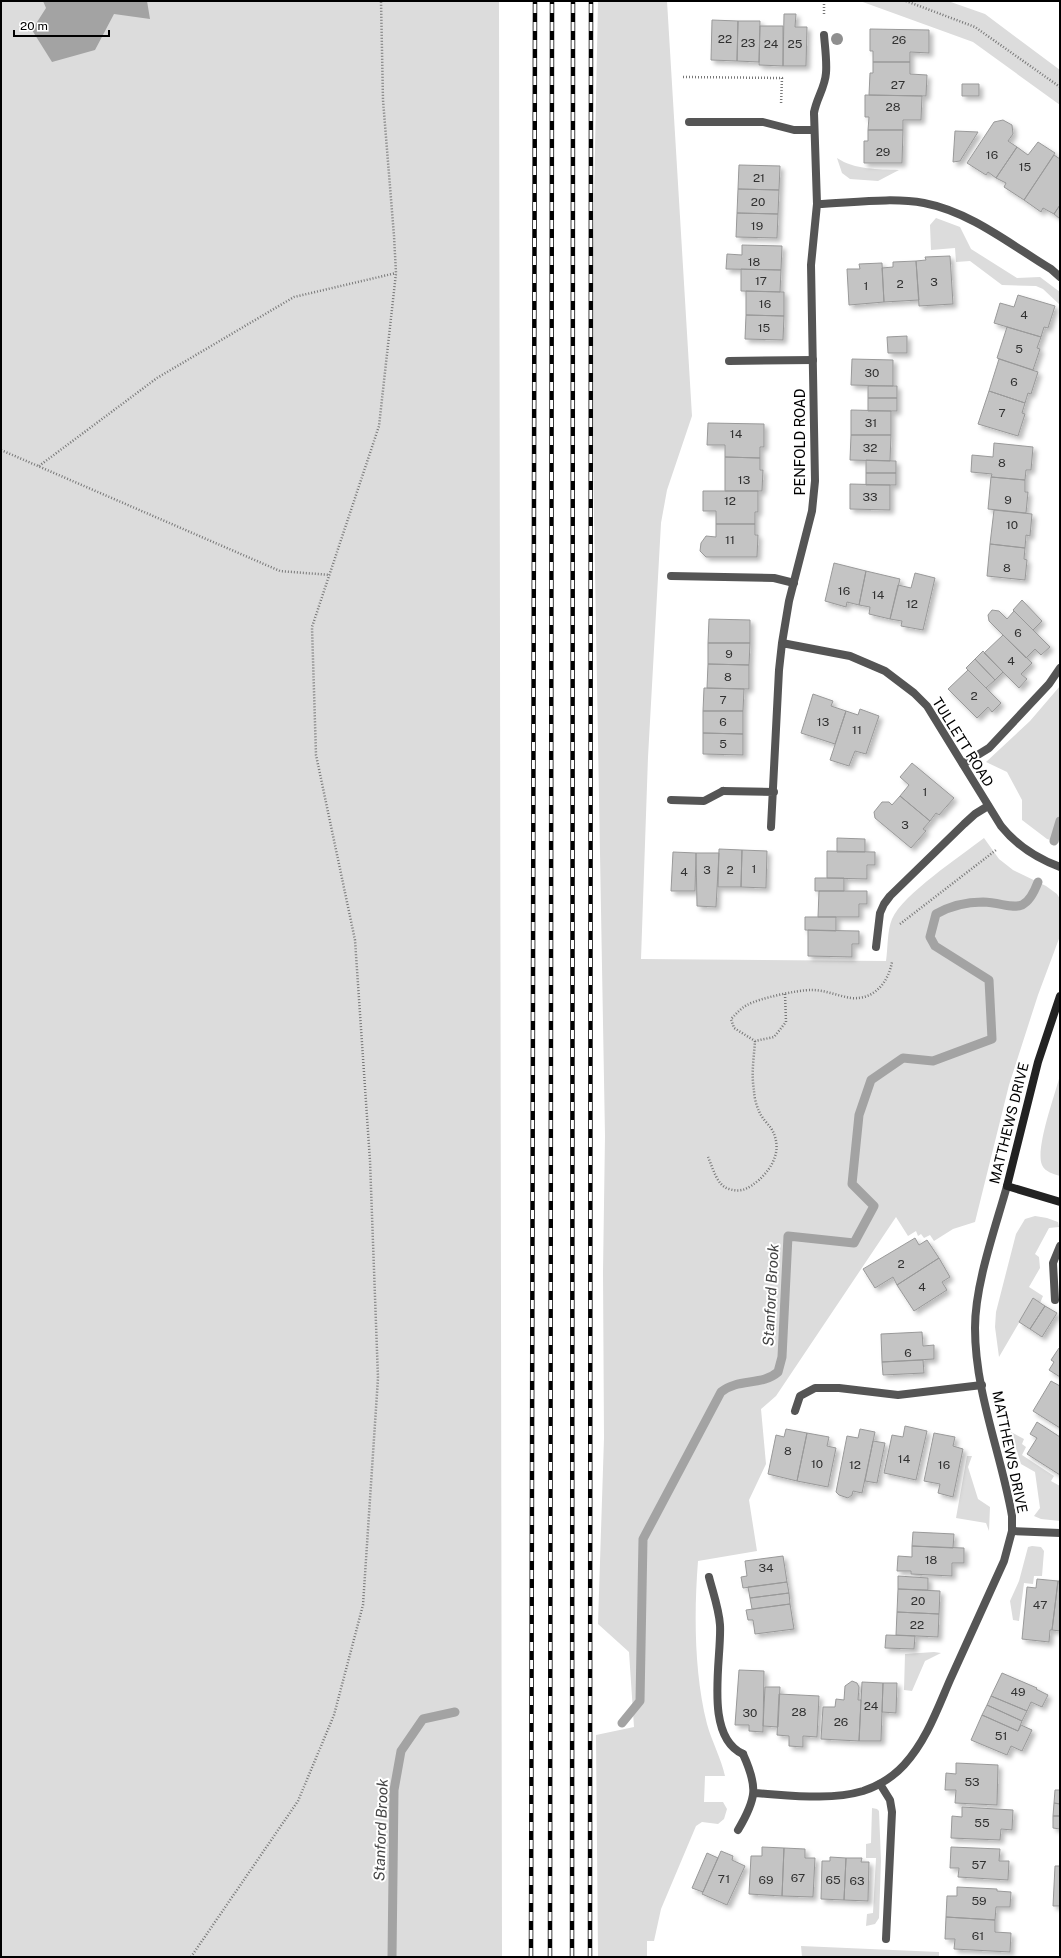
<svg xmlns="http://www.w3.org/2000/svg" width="1061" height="1958" viewBox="0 0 1061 1958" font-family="'Public Sans',sans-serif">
<defs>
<filter id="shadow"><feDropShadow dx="3.5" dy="3.5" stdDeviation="2" flood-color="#0004"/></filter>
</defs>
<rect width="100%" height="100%" fill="#fff"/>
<path fill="#dcdcdc" d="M1,1H499L502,1957H1Z
M598,1H667L692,416L667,490L661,523L648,757L641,959L886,961C888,948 887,931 892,919C903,894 961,856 984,838L999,859L1013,870L1046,886L1057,894L1060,899V936L1038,995L1009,1085L975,1222L953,1229L934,1241L930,1235L924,1238L921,1234L918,1236L916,1231L908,1236L896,1217L776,1396L761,1409L766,1464L749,1500L757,1551L698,1561C694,1613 694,1672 707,1724C712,1742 721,1758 725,1776H705L704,1802H723L727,1809L724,1819L718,1824L702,1822L696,1826L661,1909L654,1941H647V1957H598L596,1735L634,1727L629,1652L598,1624L604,1438L603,1272L605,1136L591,345Z
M860,1H948L985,14L1060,70V105L973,42Z
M837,158C855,170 878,169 899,170L878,181L850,179L842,173Z
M936,218L960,227L971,249L1017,278L1040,277L1060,292V305L1043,289L1036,286L1002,285L970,261L956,262L955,248L931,250L930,225Z
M1060,686V843L1047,839L1022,820V800L1007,772L986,762L1030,721Z
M1060,1075V1176C1054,1174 1045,1172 1042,1165C1035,1149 1055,1095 1060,1075Z
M1035,1216L1047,1218L1058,1222L1059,1227L1049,1228L1035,1254L1039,1257L1040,1268L1029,1287L1043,1296L1040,1303L1033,1299L999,1357L995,1327L996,1312L1016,1234L1025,1219Z
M1011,1432L1024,1439L1022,1444L1026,1447L1022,1455L1054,1476L1051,1481L1060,1486V1521L1041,1519L1034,1516L1040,1508L1035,1472L1021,1464Z
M967,1456H972L968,1467L978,1499L990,1507L989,1531L986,1523L956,1518Z
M1032,1546L1041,1547L1044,1551L1042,1576H1034L1033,1584L1024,1583L1019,1621L1013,1620L1010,1601L1019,1581L1028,1547Z
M934,1652L941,1653L925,1661L912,1691L904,1690L905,1654Z
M872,1808L877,1809L879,1811L881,1861L879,1918L875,1924L866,1926L867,1914L873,1913L876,1858H866V1844L871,1843Z
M801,1946L939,1952V1957H802Z"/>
<path fill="#a3a3a3" d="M43,1H147L150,19L114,14L95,50L52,62L32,30L46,8Z"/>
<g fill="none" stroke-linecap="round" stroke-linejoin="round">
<path stroke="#a3a3a3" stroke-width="9" d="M1054,841L1060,821
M622,1723L640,1701L643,1539L721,1392C738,1378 762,1386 778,1372L782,1357L788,1236L854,1243L874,1206L852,1184L859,1115L871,1080L903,1058L933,1061L992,1039L989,980L935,946L930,937L936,914C950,906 966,902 983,902C1012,903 1024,919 1038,882
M392,1957L394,1790L401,1751L423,1719L455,1712"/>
</g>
<path fill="#c4c4c4" stroke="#999" filter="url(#shadow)" d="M784,14H796L795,27H807L806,66H783Z
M712,20L738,21L737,61L711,60Z
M738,21H760L759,62L737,61Z
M760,26H783V66L759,65Z
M870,29L929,30V53L910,52V62H873V51H870Z
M873,62H910V74L927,75L926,96L869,95L870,73H873Z
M962,84H979V96H962Z
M865,95L922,96L921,120H903V130H868L869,117H865Z
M1003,120L1012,125L1013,134L1008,141L1017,147L996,178L988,172L986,175L967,163L994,122Z
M868,130H903L902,163H864V141H868Z
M955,131L978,132L960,161L953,162Z
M1038,142L1055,153L1024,200L1004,187L1006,183L996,178L1017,147L1028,155Z
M1054,155L1060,159V205L1054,214L1043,208L1041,212L1024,200Z
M739,165L780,166L779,190L738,189Z
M738,189L779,190L778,214L737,213Z
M1060,205V219L1054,214Z
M737,213L778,214L777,238L736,237Z
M742,245L782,246L781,270L726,269L727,254L742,255Z
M950,256L953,304L919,306L916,261L926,260L925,257Z
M916,261L919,300L884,302L882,268L893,267V262Z
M882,263L884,302L849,305L847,269H860L859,264Z
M741,269L781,270L780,292L741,291Z
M746,291L784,292V316L746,315Z
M1018,295L1055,306L1048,328L1044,327L1041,337L994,323L1000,303L1014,307Z
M746,315L784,316L783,340L745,339Z
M1007,327L1041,337L1037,348L1040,349L1033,370L997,358Z
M907,336V353H888L887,337Z
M852,359L893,360V386L851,385Z
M999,359L1038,372L1031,394L1028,393L1025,403L989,391Z
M868,386H897V398H868Z
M989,391L1025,403L1022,413L1025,414L1018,436L978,424Z
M868,398H897V411H868Z
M851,410L891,411V435H851Z
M708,423L764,424V447H760V458L725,457V445H707Z
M851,435H891L890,461L850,460Z
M994,443L1033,447L1031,470H1026L1025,480L991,477L992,474L971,472L972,455L993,457Z
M725,457L760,458V470H763L762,491H725Z
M866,460L896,461V473H866Z
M866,473H896V485H866Z
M991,477L1025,480V492H1028L1026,513L988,509Z
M850,484L890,485V510L850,509Z
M703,491H758V512H755V524H716V511H703Z
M994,510L1032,514L1030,536L1026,535L1025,548L990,544Z
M716,524H755V535H758L757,557H706L700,551L701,543L706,536L716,537Z
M990,544L1025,548L1024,559L1027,560L1025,580L987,576Z
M834,563L866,571L859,605L847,602L846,607L825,601Z
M866,571L900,579L890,619L869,614L870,607L859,605Z
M915,573L935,578L923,630L901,626L902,621L890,619L898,585L911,588Z
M1022,600L1042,621L1033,630L1013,610Z
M992,610L999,611L1007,619L1014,611L1050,647L1041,655L1035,649L1026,658L989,621L988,615Z
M709,619L750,620V643H708Z
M1003,635L1032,663L1021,674L1027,679L1019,688L984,653Z
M708,643H750L749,665L708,664Z
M983,651L1003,672L995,680L975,659Z
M975,659L995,680L986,688L966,668Z
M708,664L749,665V689L707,688Z
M968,670L1001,703L992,712L988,707L977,718L948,689Z
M704,688L744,689L743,711H703Z
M813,694L833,701L831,706L846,711L835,744L801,733Z
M860,709L879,716L866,754L855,751L849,766L830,760L846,711L858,715Z
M703,711H743V734L703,733Z
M703,733L743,734V755L703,754Z
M912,763L954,798L939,815L936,813L930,821L900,796L909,785L900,777Z
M900,796L930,821L923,829L926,831L911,848L875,818L874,812L882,802H889L892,805Z
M837,838L865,839V852H837Z
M719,849L742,850L741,887H718Z
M742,850L767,851L766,888L741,887Z
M827,851L875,852V865H867V879L827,878Z
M673,852L696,853L695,891H671Z
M696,853H719L716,907L697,906Z
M815,878H844V891H815Z
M819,891H867V904H859V917H818Z
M805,917H836V931L805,930Z
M808,930L859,931V944H852V957L808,956Z
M915,1238L919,1245L927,1240L939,1258L897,1285L893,1277L875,1288L863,1269Z
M939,1258L950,1277L942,1282L947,1290L914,1311L897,1285Z
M1033,1298L1045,1306L1030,1329L1019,1322Z
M1045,1306L1057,1313L1042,1337L1030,1329Z
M922,1332L923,1346L934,1345V1359L882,1362L881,1334Z
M1059,1348L1060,1349V1377L1049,1370L1054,1362L1051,1360Z
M923,1360L924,1373L883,1375L882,1362Z
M1051,1381L1060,1386V1428L1033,1411Z
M1037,1422L1060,1437V1475L1027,1454L1037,1438L1030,1434Z
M905,1426L927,1431L916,1480L884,1473L892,1435L903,1437Z
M786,1429L807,1433L797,1481L768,1474L776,1435L784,1437Z
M860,1429L875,1432L862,1493L853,1491L852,1495L848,1498L839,1495L836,1492L847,1436L858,1438Z
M807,1433L829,1437L827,1446L836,1448L828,1487L797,1481Z
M934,1433L955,1437L953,1446L963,1449L953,1497L938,1493L940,1484L924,1481Z
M873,1441L885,1443L877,1483L865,1481Z
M913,1532L954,1534L953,1548L912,1546Z
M912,1546L964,1548V1563H952V1576L911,1574V1571H897L898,1556L912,1557Z
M783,1556L787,1582L743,1588L741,1577L747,1576L745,1561Z
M898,1576L928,1578V1590L898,1589Z
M1037,1579L1058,1581L1052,1630H1050L1049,1642L1022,1639L1027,1587L1036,1588Z
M1058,1581H1060V1631L1052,1630Z
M787,1582L789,1593L750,1598L748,1587Z
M898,1589L940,1591L939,1614L897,1612Z
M789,1593L790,1604L752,1609L750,1598Z
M790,1604L794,1629L755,1634L753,1620H748L746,1610Z
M897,1612L939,1614L938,1637L896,1635Z
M886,1635L915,1636L914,1649L885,1648Z
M739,1670L764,1671L763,1732L749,1731V1725H735Z
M1002,1673L1037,1688L1036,1689L1048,1695L1042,1707L1031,1702L1027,1711L991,1696Z
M852,1681L857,1683L859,1687L858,1700H861L859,1741L821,1739L823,1707H835L836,1699L844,1700L845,1686Z
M862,1682L883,1683L881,1741H859Z
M883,1683H897L896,1713L882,1712Z
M765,1687H780L778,1727L763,1726Z
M779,1694L819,1696L817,1737L803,1736V1747L789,1746V1736L777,1735Z
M991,1696L1027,1711L1022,1721L987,1705Z
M987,1705L1022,1721L1018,1731L982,1715Z
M982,1715L1018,1731L1021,1725L1032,1730L1022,1751L1011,1746L1007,1755L971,1740Z
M956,1763L998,1765L997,1805L955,1803L956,1790H945L946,1773L956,1774Z
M1055,1790H1060V1804L1054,1803Z
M1054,1803L1060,1804V1816H1053Z
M962,1807L1013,1810L1012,1830L1001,1829L1000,1840L951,1838L952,1816L962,1817Z
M1053,1816H1060V1829L1053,1828Z
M762,1847L784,1848L782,1896L749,1894L751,1856H762Z
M951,1847L1000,1849L999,1861H1009L1008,1880L958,1877L959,1868H950Z
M784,1848L805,1849V1858H815L813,1897L782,1896Z
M721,1851L733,1856L732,1860L745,1866L727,1905L702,1894Z
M707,1853L718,1858L703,1892L692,1888Z
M830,1857L846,1858L844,1900L821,1899L822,1861H830Z
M846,1858H862L861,1862H869L868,1901L844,1900Z
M1055,1866H1060V1906H1053Z
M957,1887L997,1889V1891L1011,1892L1010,1907H996L995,1920L946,1917L947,1896H957Z
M946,1917L995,1920V1932L1011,1933L1010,1952L954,1949L955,1939H945Z"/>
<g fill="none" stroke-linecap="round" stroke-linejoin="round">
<path stroke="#777" stroke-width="2.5" stroke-dasharray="1 2" stroke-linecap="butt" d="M906,1L975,27L1060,87
M824,14V1
M683,77L782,78L781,105
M1,450L280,571L330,575
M39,466L157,378L294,297L396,273
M900,924L996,850
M785,994L786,1022L774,1037L755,1041L734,1028L731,1019C736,1014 740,1009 747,1005C760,998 797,990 812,990C825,990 838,996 851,998C874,1000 888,983 892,962
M708,1157C713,1168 717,1186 729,1189C742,1193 749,1188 759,1180C774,1166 783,1148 771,1128C767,1123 761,1117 759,1111C756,1105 754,1096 754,1090C751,1074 754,1057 755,1041
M191,1957L298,1801L334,1715L363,1605L378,1378L370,1161L355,940L316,755L312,627L379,426L396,273L394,236L383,100L381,1"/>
<path stroke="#555" stroke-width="8" d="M814,113C816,99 825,88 826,73C827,61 825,47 824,35
M689,122H763L794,130H813
M729,361L813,360
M671,576L774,578L794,583
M963,764L989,748L1049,684L1060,668
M671,800L704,801L723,791
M876,947L880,913L884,904L890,896L964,824L975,814L988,806
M1055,1300L1053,1263L1060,1246
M795,1411L800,1396L815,1388H839L898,1395L982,1385
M1012,1531L1060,1533
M709,1577C713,1593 719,1609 720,1625C722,1658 703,1736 743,1754
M880,1784L890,1800L892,1812L886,1939"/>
<path stroke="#555" stroke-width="8" d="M817,204C849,203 892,197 924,203C971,212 1011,245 1051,269L1060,277
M782,643L850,656L885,671L914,693L927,706L1001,826C1017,846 1036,858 1060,867
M723,791L774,792
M771,827L779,670L782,643L789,601L812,511L815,481L811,265L817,204L814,113
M754,1793C789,1795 829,1801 863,1791C878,1786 893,1777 904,1765C926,1741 937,1710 950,1680C968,1640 986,1601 1004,1561L1012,1531V1516C1001,1453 975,1393 975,1328C975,1284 995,1229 1007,1186
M738,1830C757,1798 758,1787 743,1754"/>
<path stroke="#222" stroke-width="8" d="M1060,996L1038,1062L1007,1186L1060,1202"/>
<defs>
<path id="rail" d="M531,1957L535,1
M550,1957L552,1
M572,1957L573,1
M590,1957L591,1"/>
</defs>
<use href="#rail" stroke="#000" stroke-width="4.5"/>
<use href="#rail" stroke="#fff" stroke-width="3" stroke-dasharray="9" stroke-linecap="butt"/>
</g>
<circle fill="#8f8f8f" cx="837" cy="39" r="6"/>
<g text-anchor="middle" stroke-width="4" stroke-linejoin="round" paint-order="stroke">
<g font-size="12" fill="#313131">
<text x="725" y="43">22</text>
<text x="899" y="44">26</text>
<text x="748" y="47">23</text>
<text x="771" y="48">24</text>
<text x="795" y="48">25</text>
<text x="898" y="89">27</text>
<text x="893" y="111">28</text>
<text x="883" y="156">29</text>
<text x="992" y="159">16</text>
<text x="1025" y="171">15</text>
<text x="759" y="182">21</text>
<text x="758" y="206">20</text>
<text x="757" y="230">19</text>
<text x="754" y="266">18</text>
<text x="761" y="285">17</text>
<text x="934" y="286">3</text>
<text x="900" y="288">2</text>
<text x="866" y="290">1</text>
<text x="765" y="308">16</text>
<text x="1024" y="319">4</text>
<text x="764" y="332">15</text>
<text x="1019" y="353">5</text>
<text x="872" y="377">30</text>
<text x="1014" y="386">6</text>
<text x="1002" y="417">7</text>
<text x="871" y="427">31</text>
<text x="736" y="438">14</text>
<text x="870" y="452">32</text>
<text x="1002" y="467">8</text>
<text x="744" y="484">13</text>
<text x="870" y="501">33</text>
<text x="1008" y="504">9</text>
<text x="730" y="505">12</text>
<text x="1012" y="529">10</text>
<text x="730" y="544">11</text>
<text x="1007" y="572">8</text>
<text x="844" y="595">16</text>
<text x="878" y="599">14</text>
<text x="912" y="608">12</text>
<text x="1018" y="637">6</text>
<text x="729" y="658">9</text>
<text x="1011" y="665">4</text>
<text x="728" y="681">8</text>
<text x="974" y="700">2</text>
<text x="723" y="704">7</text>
<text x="723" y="726">6</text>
<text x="823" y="726">13</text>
<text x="857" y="734">11</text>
<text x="723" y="748">5</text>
<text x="925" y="796">1</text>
<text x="905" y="829">3</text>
<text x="754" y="873">1</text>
<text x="707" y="874">3</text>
<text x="730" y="874">2</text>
<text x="684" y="876">4</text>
<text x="901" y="1268">2</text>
<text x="922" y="1291">4</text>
<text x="908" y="1357">6</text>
<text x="788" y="1455">8</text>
<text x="904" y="1463">14</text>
<text x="817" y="1468">10</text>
<text x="855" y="1469">12</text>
<text x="944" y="1469">16</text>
<text x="931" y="1564">18</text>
<text x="766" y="1572">34</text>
<text x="918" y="1605">20</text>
<text x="1040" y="1609">47</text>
<text x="917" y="1629">22</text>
<text x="1018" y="1696">49</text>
<text x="871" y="1710">24</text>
<text x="799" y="1716">28</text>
<text x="750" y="1717">30</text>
<text x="841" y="1726">26</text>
<text x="1001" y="1740">51</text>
<text x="972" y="1786">53</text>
<text x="982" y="1827">55</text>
<text x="979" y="1869">57</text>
<text x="798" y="1882">67</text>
<text x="724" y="1883">71</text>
<text x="766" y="1884">69</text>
<text x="833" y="1884">65</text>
<text x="857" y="1885">63</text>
<text x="979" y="1905">59</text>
<text x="978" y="1940">61</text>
</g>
<g font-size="14" fill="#000" stroke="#fff">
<text transform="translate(800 442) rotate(-90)" y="5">PENFOLD ROAD</text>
<text transform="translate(963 742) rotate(58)" y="5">TULLETT ROAD</text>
<text transform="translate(1009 1123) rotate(-76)" y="5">MATTHEWS DRIVE</text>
<text transform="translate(1010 1452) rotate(78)" y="5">MATTHEWS DRIVE</text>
</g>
<g font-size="15" font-style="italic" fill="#444" stroke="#fff">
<text transform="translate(771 1295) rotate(-87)" y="5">Stanford Brook</text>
<text transform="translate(381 1830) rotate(-88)" y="5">Stanford Brook</text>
</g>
</g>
<rect width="1061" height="1958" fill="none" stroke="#000000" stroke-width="4"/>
<path d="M14 30v6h95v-6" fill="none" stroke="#000000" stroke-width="2"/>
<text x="20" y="30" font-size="12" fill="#000000" stroke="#ffffff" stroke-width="3" paint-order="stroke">20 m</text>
</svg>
